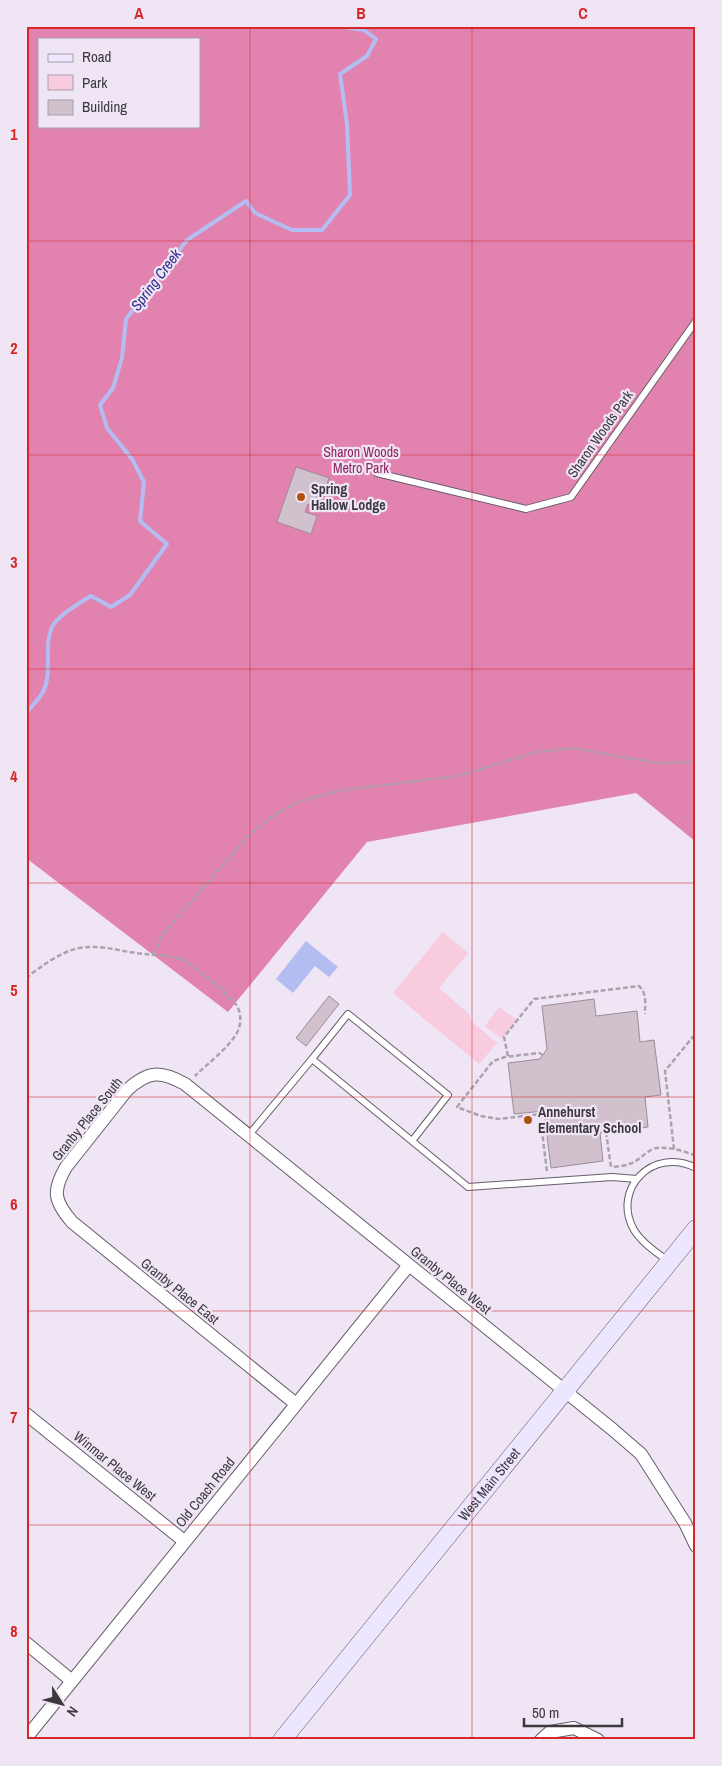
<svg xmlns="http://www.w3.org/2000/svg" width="722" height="1766" viewBox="0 0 722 1766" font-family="'Archivo Narrow',sans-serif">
<rect width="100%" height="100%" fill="#efe5f4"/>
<path fill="#f8cbde" d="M443,932L468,953L439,988L469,1014L471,1021L497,1043L479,1064L393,993Z
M499,1007L517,1020L502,1039L485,1026Z"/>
<path fill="#e183ae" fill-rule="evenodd" d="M26,26H696V842L636,793L367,842L228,1012L26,858ZM39,39H199V126H39Z"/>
<path fill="#b4bdf2" d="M306,941L338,967L329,977L315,966L293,993L276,979Z"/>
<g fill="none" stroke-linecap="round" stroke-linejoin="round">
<path stroke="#b4bdf2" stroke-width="4" d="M26,713C32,706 39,699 43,692C53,672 43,647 52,627C57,616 81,602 91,596L111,607L130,595L167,544L140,521L144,482L132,459L107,428L100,405L113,388L122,358L126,319L187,240L246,201L255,213L292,230H322L350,195L347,124L340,74L367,56L376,39L364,30L337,26"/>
</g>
<path fill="#d0c1cd" stroke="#9b8d98" d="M296,467L329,478L325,490L320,488L314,506L308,504L305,512L317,516L311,534L277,522Z
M329,996L339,1004L306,1046L296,1038Z
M594,999L596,1016L637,1011L640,1042L654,1040L661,1095L645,1097L648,1127L600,1133L603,1161L551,1168L544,1111L514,1114L508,1063L540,1059L547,1049L542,1006Z"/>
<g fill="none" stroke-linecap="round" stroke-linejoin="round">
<defs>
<path id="service" d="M377,473L526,509L571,497L696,321
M312,1059L348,1014L448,1095L412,1141
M248,1136L312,1059L468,1187L612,1177L637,1179
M668,1261C656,1252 642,1243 634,1230C611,1189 653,1146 696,1168"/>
<path id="minor" d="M296,1404L72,1222C54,1201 52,1191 66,1167L127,1090C148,1071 160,1070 185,1084L612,1429L641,1454L685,1523L696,1546
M26,1414L184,1541
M26,1643L72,1681
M26,1738L409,1265
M541,1740L550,1732L574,1728L598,1740"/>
<g id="secondary">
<path id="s1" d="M282,1740L696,1229"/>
</g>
</defs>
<use href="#service" stroke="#665e6b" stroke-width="8"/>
<use href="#minor" stroke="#665e6b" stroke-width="14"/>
<use href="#secondary" stroke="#665e6b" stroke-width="19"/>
<path stroke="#aaa3ae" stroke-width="2.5" stroke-dasharray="5 2.5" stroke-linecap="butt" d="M153,955L162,935L250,834L274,815L300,801L343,790L458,776L536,752L572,748L656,763L696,762
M26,978C40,967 62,951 79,948C102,944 121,952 144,954C156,955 170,956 182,959C192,963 231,996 237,1006C241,1013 241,1021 239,1028C234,1044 207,1064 195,1076
M543,1055L539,1053L505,1057L493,1061L457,1107L481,1116L499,1119L540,1114L547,1172
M508,1056L504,1037L534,999L639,986C647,993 645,1004 645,1014
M606,1132L611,1167
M674,1149L665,1071L696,1033
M614,1167C619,1166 625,1166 629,1164C638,1162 644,1153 653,1149C665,1145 684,1151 696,1156
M695,1504L696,1505"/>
<use href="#service" stroke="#fff" stroke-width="6"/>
<use href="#minor" stroke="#fff" stroke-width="12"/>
<use href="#secondary" stroke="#ece6fe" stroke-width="18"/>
</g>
<path fill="none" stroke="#d62828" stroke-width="1" stroke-opacity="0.55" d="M250,26V1740M472,26V1740M26,241H696M26,455H696M26,669H696M26,883H696M26,1097H696M26,1311H696M26,1525H696"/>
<g fill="#b1510e" stroke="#efe5f4" stroke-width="2">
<circle cx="301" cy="497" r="5"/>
<circle cx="528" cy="1120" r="5"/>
</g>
<g text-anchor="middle" stroke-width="4.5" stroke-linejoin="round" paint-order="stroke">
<g font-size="14" fill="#3c383e" stroke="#efe5f4">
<text transform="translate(600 434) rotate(-55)" y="5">Sharon Woods Park</text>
<text transform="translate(87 1119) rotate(-51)" y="5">Granby Place South</text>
<text transform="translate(451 1280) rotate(39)" y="5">Granby Place West</text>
<text transform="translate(180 1291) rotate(39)" y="5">Granby Place East</text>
<text transform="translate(115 1466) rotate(39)" y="5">Winmar Place West</text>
<text dy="5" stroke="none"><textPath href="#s1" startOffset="329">West Main Street</textPath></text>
<text transform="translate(205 1492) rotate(-51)" y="5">Old Coach Road</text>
</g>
<g font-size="14" fill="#90225e" stroke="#efe5f4">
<text x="361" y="457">Sharon Woods<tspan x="361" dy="16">Metro Park</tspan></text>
</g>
<g font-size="14" font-weight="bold" fill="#3c383e" stroke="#efe5f4" text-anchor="start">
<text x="311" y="494">Spring<tspan x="311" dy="16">Hallow Lodge</tspan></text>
<text x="538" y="1117">Annehurst<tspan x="538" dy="16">Elementary School</tspan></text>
</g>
<g font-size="15" font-style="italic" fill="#322f91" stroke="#efe5f4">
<text transform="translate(156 280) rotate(-53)" y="5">Spring Creek</text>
</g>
</g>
<rect width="722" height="1766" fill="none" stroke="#efe5f4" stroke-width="55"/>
<rect x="38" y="38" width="162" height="90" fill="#efe5f4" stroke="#a7a0ab"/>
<rect x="48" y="54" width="25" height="8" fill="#ece6fe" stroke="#a7a0ab"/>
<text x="82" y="62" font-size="15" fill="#3c383e">Road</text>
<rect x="48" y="75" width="25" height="15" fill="#f8cbde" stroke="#a7a0ab"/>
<text x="82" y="88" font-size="15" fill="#3c383e">Park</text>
<rect x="48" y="100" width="25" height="15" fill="#d0c1cd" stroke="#a7a0ab"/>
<text x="82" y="112" font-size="15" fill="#3c383e">Building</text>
<g transform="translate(62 1704) rotate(126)" stroke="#efe5f4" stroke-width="4" paint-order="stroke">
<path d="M0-4L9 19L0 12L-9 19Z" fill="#3c383e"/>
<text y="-8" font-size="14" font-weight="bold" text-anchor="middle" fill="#3c383e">N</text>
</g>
<path d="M524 1718v8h98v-8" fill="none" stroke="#3c383e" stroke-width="2.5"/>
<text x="532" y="1718" font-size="15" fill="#3c383e" stroke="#efe5f4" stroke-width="4" paint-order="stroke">50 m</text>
<rect x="28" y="28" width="666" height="1710" fill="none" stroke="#d62828" stroke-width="2"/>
<g font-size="16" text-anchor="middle" font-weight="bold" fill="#d62828">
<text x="139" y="19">A</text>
<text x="361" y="19">B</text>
<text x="583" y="19">C</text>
<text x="14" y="140">1</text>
<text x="14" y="354">2</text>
<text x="14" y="568">3</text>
<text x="14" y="782">4</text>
<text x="14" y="996">5</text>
<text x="14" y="1210">6</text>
<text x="14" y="1423">7</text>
<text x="14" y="1637">8</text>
</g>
</svg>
